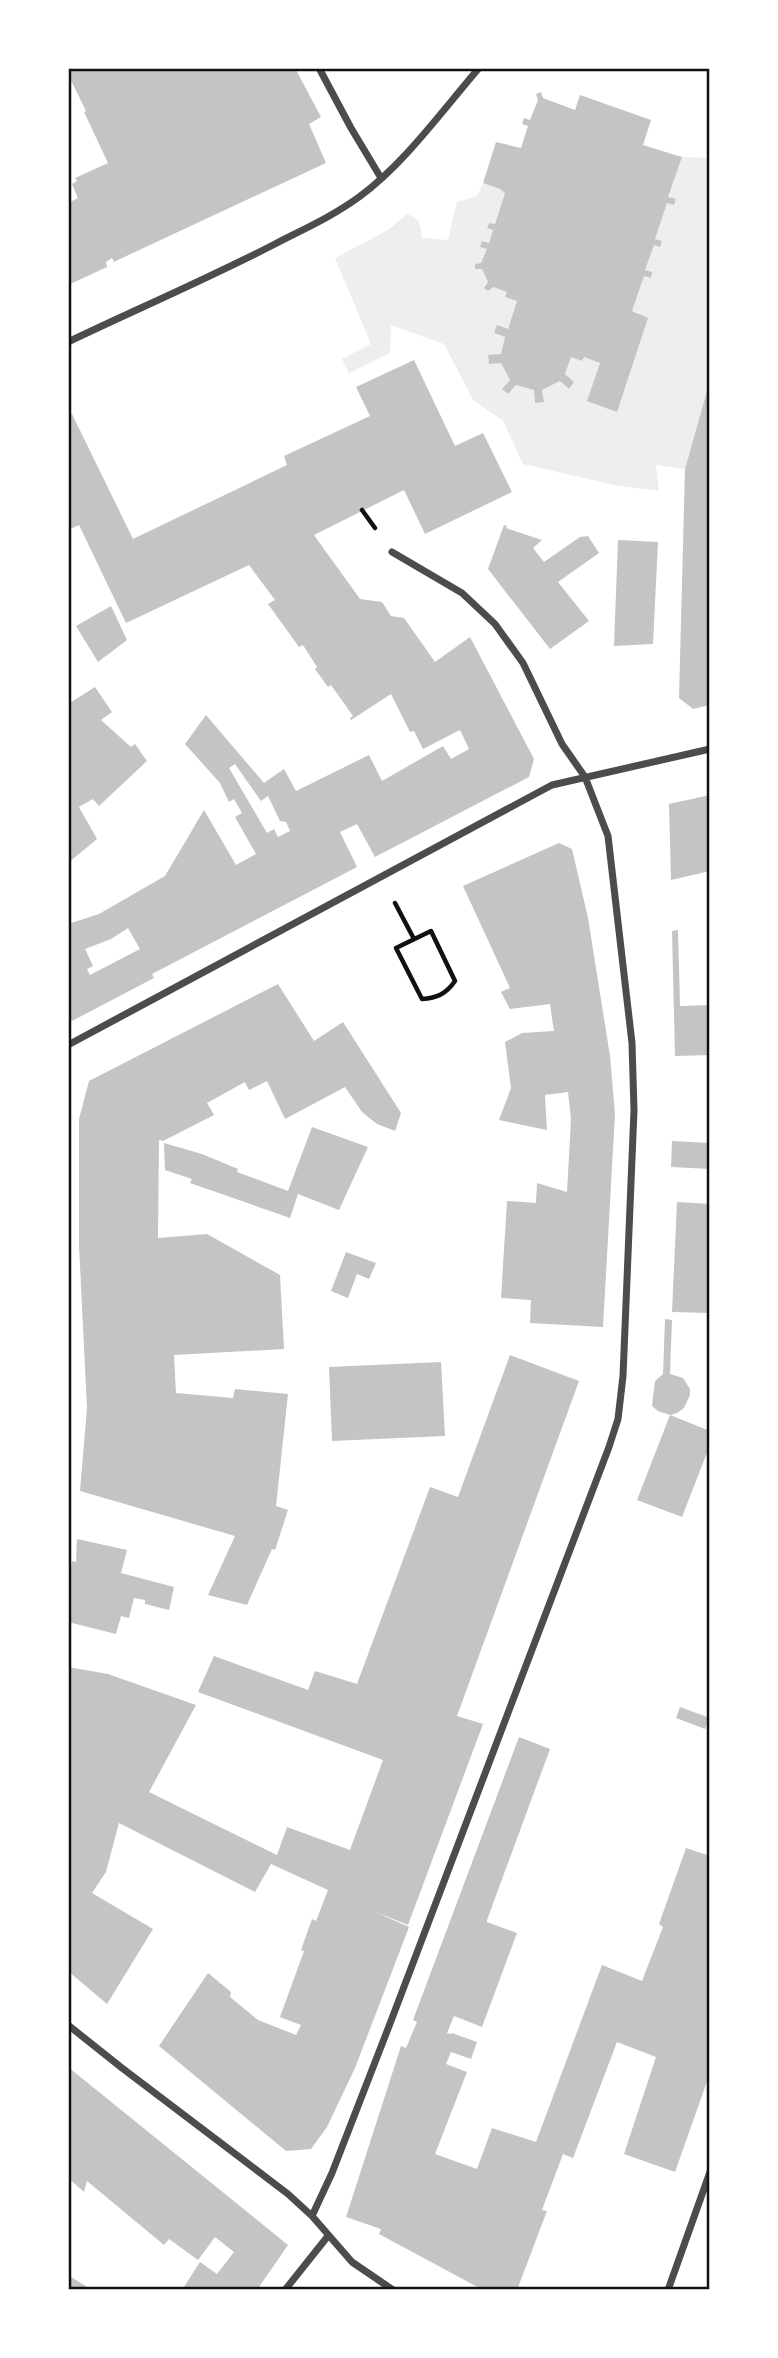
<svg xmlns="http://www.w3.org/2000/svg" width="778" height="2358" viewBox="0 0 778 2358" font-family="'Public Sans',sans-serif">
<rect width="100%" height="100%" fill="#fff"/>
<path fill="#eee" d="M682,157L710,158V382L685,469L656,465L659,491L614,485L523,464L503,421L473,400L444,344L391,325L390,353L349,373L342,359L371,344L335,258L388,230L407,214C420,219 421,225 422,238L448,240L457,202L477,196L483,183L500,189L505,193L495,224L489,223L487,228L493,230L489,243L482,241L481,247L487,249L481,263L475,264L476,269H482L488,282L484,288L493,287L507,292L505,297L517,301L508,329L497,325L494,334L505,337L501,354L488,356L489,364L501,363L510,380L502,389L508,394L516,385L534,390L535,402H543L542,390L560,381L569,389L574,382L565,374L571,357L582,361L584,357L600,363L587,401L638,315L639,313L632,311L644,276L651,278L652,272L645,270L654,245L660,247L662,242L655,239L667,203L674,205L676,200L668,197Z"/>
<path fill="#c4c4c4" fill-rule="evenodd" d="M68,68H295L321,117L309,124L326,163L120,259L114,262L112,258L106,262L107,267L68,285V203L78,198L72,184L77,181L75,178L108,163L84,112L86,111L68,74Z
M541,92L543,98L575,110L580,95L651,120L643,145L682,157L668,197L676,199L674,205L667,203L655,239L662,241L660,247L654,245L645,270L652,272L651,278L644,276L632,311L648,318L617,412L587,401L600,363L584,357L582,361L571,357L565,374L574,382L569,389L560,381L542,390L544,402L535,403L534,390L516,385L508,394L502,389L510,380L501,363L489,364L488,355L501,354L505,337L494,333L497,325L508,329L517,301L505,297L507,292L493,287L488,291L484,288L488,282L482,269H475V264L481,263L487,249L480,247L482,241L489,243L493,230L487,228L489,223L495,224L505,193L500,189L483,183L496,142L521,148L528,126L522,124L524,118L530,120L538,100L536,94Z
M414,360L455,446L483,433L512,492L425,534L404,490L314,535L360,599L382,602L391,616L404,618L435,662L470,637L534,759L529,777L375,857L357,824L340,832L357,867L152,974L154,978L72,1021L68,1013V924L99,914L165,876L204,810L236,865L256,854L235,817L242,813L234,799L229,802L220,783L185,744L206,715L264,783L284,769L296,791L369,755L382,781L443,746L451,759L469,749L460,730L423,749L414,731L410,732L391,694L351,720L350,718L353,716L331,685L328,687L315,669L317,667L303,645L299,647L268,604L275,600L249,565L126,623L79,525L68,530V416L72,414L133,539L287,465L284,456L370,416L356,387ZM235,764L261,801L268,796L280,821L286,822L290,831L278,837L274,829L267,833L229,768ZM128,928L140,949L90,975L87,969L93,966L85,949L111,939Z
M709,384L710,705L693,709L679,698L685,469Z
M504,525L507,526L506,528L542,540L533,548L544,562L580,537L588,536L599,553L558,582L589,621L550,649L488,569Z
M618,540L658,542L653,644L614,646Z
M111,606L127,640L98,662L76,626Z
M95,687L112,712L101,720L131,747L135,744L147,761L99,806L93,799L79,807L97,839L68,863V704Z
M710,795V871L671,880L669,804Z
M559,843L572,849L588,918L610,1056L615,1114L603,1327L530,1323L531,1300L501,1298L507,1201L536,1203L537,1183L567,1192L571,1119L568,1092L545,1095L547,1130L499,1120L511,1088L505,1042L522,1033L554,1031L552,1018L550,1004L510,1009L501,992L510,988L463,886Z
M678,930L680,1006L710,1005V1055L675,1056L672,931Z
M278,984L314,1041L343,1022L401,1113L395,1131L377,1124L362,1112L345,1087L285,1119L267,1081L249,1090L245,1082L207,1103L214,1115L163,1141L159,1140L158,1238L207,1234L280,1275L284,1349L174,1355L176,1393L233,1398L235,1389L288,1394L276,1506L288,1510L275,1550L272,1549L247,1605L208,1595L235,1536L80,1491L87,1408L79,1245V1119L89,1081Z
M312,1127L368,1147L339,1210L298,1194L290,1218L190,1183L192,1179L165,1170L164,1143L202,1154L238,1169L237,1172L288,1191Z
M672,1141L710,1143V1169L671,1167Z
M677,1202L710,1204V1313L672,1312Z
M346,1252L376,1263L369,1279L357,1274L348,1298L331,1291Z
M665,1319L672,1320L670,1374L683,1378L690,1389V1395L684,1408L677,1413L670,1415L658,1411L652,1406L655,1381L663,1374Z
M510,1355L579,1381L457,1716L483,1724L408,1925L371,1910L409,1927L355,2068L327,2127L311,2149L286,2151L159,2046L208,1973L231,1992L230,1997L258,2020L296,2035L301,2025L280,2017L304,1951L301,1950L312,1919L316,1921L328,1890L271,1864L255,1892L119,1823L106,1872L92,1893L153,1929L107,2004L68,1971V1667L108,1674L196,1705L149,1792L277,1855L287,1827L350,1850L383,1760L198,1692L214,1656L308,1690L315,1671L357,1684L430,1487L458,1497Z
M441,1362L445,1436L332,1441L329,1367Z
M670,1415L710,1431V1445L682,1517L637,1500Z
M77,1539L127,1550L121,1573L174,1587L169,1610L145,1604V1600L134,1598L129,1618L121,1616L116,1634L68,1622V1589L72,1561L76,1562Z
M680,1707L710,1718L705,1729L676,1718Z
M519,1737L550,1749L487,1920V1922L517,1933L482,2027L454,2016L447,2033L451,2034L452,2033L477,2042L471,2059L451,2052L446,2064L467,2072L435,2154L477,2169L492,2128L536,2142L602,1965L642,1981L663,1927L659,1924L686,1848L710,1856V2073L675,2172L624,2154L656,2057L617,2042L573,2158L563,2154L542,2210L547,2211L517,2290H483L379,2234L381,2229L346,2217L401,2046L406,2048L417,2022L413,2020Z
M68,2067L288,2245L257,2290H182L200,2262L217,2274L234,2252L215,2237L198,2260L169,2239L164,2245L87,2181L84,2192L68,2178Z
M68,2275L92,2290H68Z"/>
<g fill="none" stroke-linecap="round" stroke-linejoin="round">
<path stroke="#111" stroke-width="4.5" d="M362,510L375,528
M395,903L414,939
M431,931L455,981C446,994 437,998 422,999L396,948Z"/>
<path stroke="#4c4c4c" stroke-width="7" d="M319,68L351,128L381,178
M68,342C137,309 207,279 275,244C304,229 333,216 359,197C404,164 442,111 479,68
M68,1045L552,785L710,749
M68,2025L122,2068L288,2194L312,2216L352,2262L393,2290
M312,2216L332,2173L391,2021L609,1447L618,1419L623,1376L634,1110L632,1043L608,836L585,777L562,744L523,663L495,624L462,593L392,552
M285,2290L328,2236
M668,2290L710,2172"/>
</g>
<rect width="778" height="2358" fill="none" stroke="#ffffff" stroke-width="140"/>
<rect x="70" y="70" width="638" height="2218" fill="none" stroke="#111" stroke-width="2.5"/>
</svg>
